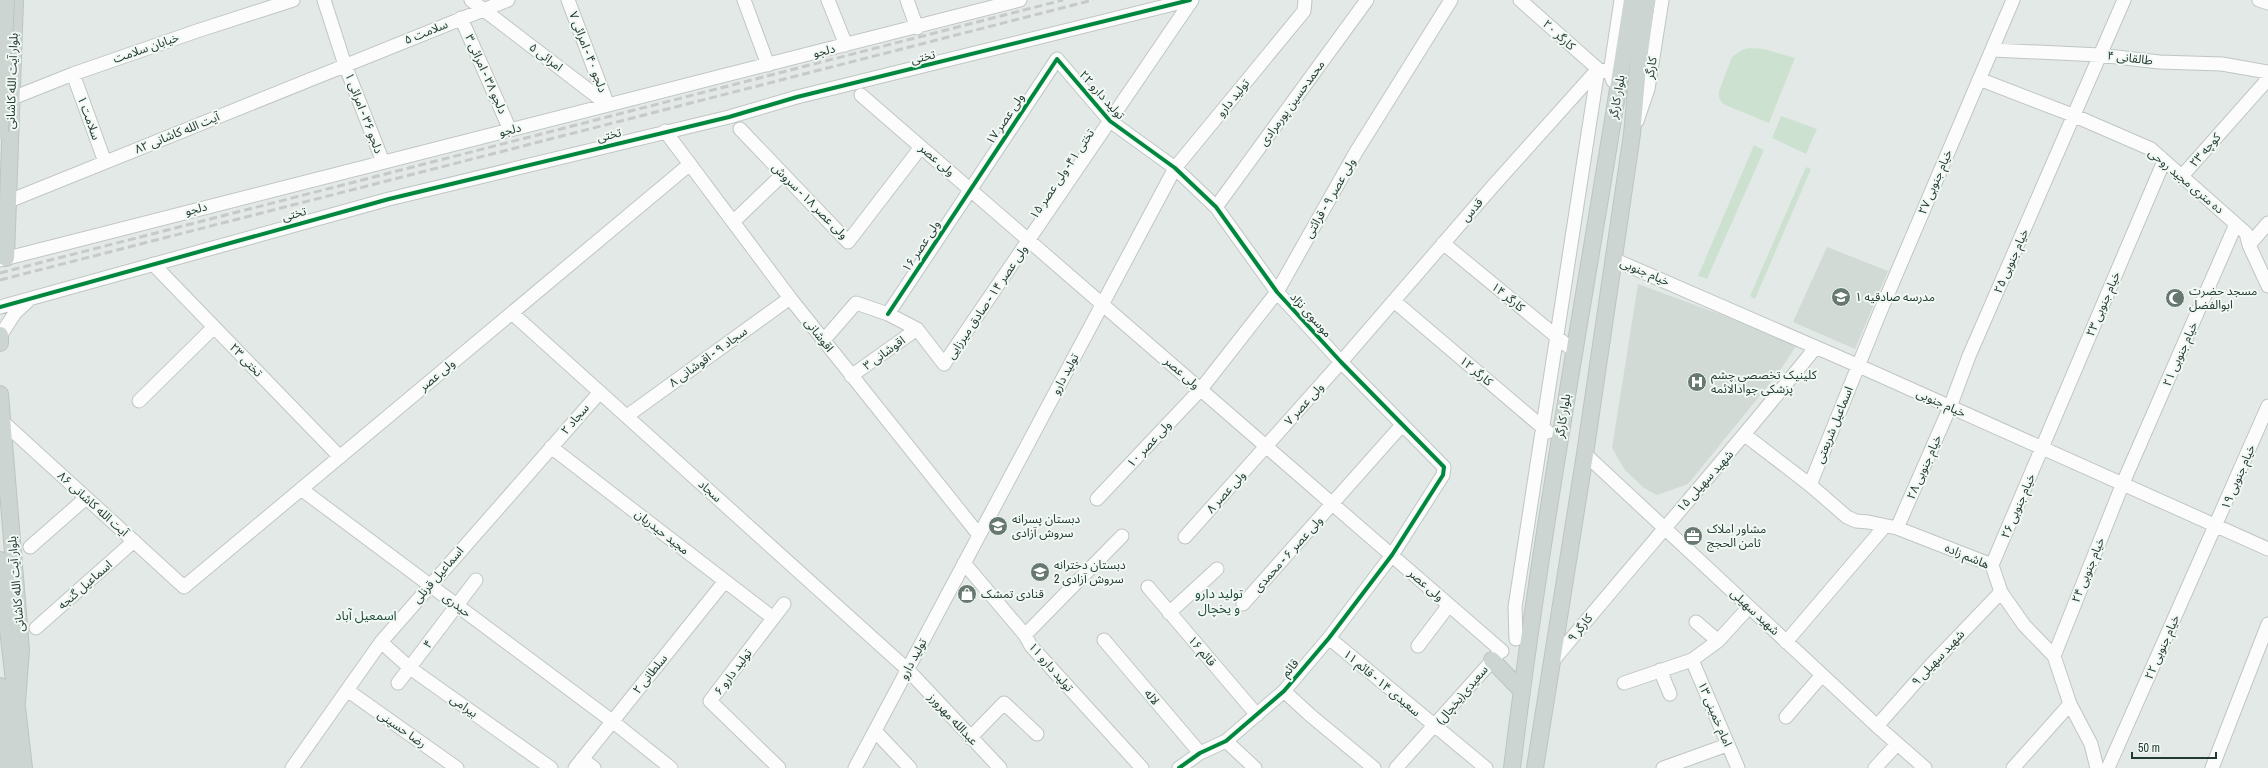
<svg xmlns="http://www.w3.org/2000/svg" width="2268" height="768" viewBox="0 0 2268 768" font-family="'Archivo Narrow','Noto Sans Arabic',sans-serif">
<rect width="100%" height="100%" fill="#e3e9e6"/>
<path fill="#d1dad5" d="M1827,247L1888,271L1855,349L1793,322Z
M1638,284L1798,343L1779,372L1688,484L1657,495L1644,488L1625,470L1612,448Z"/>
<path fill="#cde1d1" d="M1749,48L1764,49L1795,58L1769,123L1723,104L1719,98V91L1732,57L1742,50Z
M1781,116L1817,129L1806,154L1772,138Z
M1754,145L1764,150L1707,279L1698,276Z
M1806,167L1811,169L1755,299L1750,296Z"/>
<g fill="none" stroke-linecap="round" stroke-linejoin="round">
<defs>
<path id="minor" d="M324,0L345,65L383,162
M471,0L608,105
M568,0L607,103
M744,0L768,65
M828,0L846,45
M907,0L917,28
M2259,0L2268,3
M461,18L510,130
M1992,50L2100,55L2159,62L2222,64L2268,72
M73,74L105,162
M1979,79L2075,116L2151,149L2246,233L2249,245L2268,286
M1613,81L1610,73L1621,0
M861,95L1502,651
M5,101L73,74L197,31L293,0
M1637,121L1648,89L1662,0
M740,129L848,242L921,147
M665,131L790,298L979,535
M2182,176L2268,79
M9,201L508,0
M1216,207L1367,0
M733,222L782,175
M1443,243L1574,351
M2249,245L2268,223
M1613,259L1859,366L2268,549
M0,260L1020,0
M153,264L340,457
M1394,301L1548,432
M0,307L389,199L729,117L797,97L1190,0
M512,313L908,670L1000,768
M888,314L1057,59L1110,121L1175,168L1216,207L1277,292L1341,362L1444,467L1443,475L1392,555L1329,638L1284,691L1226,741L1200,753L1179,768
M0,336L15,313L30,299
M823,341L856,303L888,314L917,329L944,364L1192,0
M851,376L917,329
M139,401L214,327
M627,416L790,298
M2,421L184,587L690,164
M1745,435L1810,485L1847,517L1856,521L1868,522L1897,528L1992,565L2001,592L2024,625L2054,656L2070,704L2091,744L2097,768
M551,447L773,618
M1585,454L1877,726L1925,768
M1810,485L1878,317L2013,0
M301,489L612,721L671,768
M1097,499L1201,389L1277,292L1356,152L1451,0
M1897,528L1950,407L1969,356L2124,0
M1185,537L1341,362L1493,186L1598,69L1610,73
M30,547L86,498
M964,563L1025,635L1031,646L1142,768
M1992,565L2164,161
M1148,587L1257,715
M1243,604L1402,425
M1169,613L1217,569
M1696,622L1718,641
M36,628L134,541
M1025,635L1122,536
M1329,638L1486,768
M1516,639L1515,607L1598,69L1520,0
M1104,640L1200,753
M381,642L410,668L551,768
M1786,642L1885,526
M1418,646L1449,605
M2054,656L2123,483L2236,224
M1692,660L1738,768
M1551,663C1639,557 1730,454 1816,347
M1660,670L1670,694
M398,683L476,580
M1624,683L1692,660L1718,641L1749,607
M347,690L457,768
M1284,691L1310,715L1374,768
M1786,717L1822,675
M1877,726L1930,666L2001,592
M875,731L910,768
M970,738L1004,703L1037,734
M1226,741L1255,768
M582,759L594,768
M292,768L381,642L600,392
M575,768L725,581
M779,768L710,701L784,604
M855,768L1175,168L1304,11L1305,0
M1396,768L1499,653
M1663,768L1727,745
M1875,768L1897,744
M2013,768L2070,704
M2108,768L2268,406
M2212,768L2268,624"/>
<path id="major" d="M6,258L15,0
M0,335V343
M0,394L21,650L17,702
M0,560L24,768
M1492,660L1521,690
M0,686L8,768
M1512,768C1543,511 1593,256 1632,0
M1535,768L1585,454L1632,134L1638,67L1647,0"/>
</defs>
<use href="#minor" stroke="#c0c6c3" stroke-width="15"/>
<use href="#major" stroke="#bcc5c1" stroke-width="18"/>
<use href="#minor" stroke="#fbfcfb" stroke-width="13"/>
<use href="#major" stroke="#cdd5d2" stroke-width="16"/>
<path stroke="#c7cac9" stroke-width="3" stroke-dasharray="8 4" stroke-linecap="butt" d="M0,273L1063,0
M0,280L1093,0"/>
<defs>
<path id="major-bridge" d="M0,131L6,0"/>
</defs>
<use href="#major-bridge" stroke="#bcc5c1" stroke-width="18" stroke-linecap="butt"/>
<use href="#major-bridge" stroke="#cdd5d2" stroke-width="16"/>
<defs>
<path id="cycleway" d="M0,307L389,199L729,117L797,97L1190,0
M888,314L1057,59L1110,121L1175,168L1216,207L1277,292L1341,362L1444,467L1443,475L1392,555L1329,638L1284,691L1226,741L1200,753L1179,768"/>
</defs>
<use href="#cycleway" stroke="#f2f8f4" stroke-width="6"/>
<use href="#cycleway" stroke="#00873e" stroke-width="4"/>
</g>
<defs>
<symbol id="school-disc" viewBox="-11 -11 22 22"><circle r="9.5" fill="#667870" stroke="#f2f8f4"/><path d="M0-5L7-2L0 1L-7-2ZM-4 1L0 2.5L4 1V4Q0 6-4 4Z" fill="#fff"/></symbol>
<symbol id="mosque-disc" viewBox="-11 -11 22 22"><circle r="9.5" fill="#667870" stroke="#f2f8f4"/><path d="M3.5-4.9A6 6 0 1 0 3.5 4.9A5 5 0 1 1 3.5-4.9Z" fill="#fff"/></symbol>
<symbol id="hospital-disc" viewBox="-11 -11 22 22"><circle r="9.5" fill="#667870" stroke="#f2f8f4"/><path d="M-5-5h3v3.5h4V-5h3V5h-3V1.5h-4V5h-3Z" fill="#fff"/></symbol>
<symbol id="office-disc" viewBox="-11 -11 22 22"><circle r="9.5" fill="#667870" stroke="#f2f8f4"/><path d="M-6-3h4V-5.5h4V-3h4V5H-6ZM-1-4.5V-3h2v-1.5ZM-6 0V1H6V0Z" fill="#fff"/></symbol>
<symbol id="shop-disc" viewBox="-11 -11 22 22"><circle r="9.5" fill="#667870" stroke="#f2f8f4"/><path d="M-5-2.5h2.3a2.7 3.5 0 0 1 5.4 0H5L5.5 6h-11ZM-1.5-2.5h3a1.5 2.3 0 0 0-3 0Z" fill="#fff"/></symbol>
</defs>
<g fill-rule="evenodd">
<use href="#school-disc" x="1830" y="286" width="22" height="22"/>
<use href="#mosque-disc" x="2164" y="287" width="22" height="22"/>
<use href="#hospital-disc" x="1686" y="371" width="22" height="22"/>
<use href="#school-disc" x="987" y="515" width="22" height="22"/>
<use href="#office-disc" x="1682" y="525" width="22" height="22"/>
<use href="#school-disc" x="1029" y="561" width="22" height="22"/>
<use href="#shop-disc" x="956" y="583" width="22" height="22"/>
</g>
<g text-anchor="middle" stroke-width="4" stroke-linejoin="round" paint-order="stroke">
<g font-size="12" fill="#223b31" stroke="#f2f8f4">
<text transform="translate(426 32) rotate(-22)" y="4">سلامت ۵</text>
<text transform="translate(1559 35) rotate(42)" y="4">کارگر ۲۰</text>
<text transform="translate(146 48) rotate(-19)" y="4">خیابان سلامت</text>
<text transform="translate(824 51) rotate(-14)" y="4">دلجو</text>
<text transform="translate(588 52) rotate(69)" y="4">دلجو ۴۰ - امرائی ۷</text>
<text transform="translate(546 57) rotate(37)" y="4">امرائی ۵</text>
<text transform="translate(923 57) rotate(-14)" y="4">تختی</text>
<text transform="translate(2130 58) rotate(7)" y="4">طالقانی ۴</text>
<text transform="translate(1651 68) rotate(-81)" y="4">کارگر</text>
<text transform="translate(486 74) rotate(66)" y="4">دلجو ۳۸ - امرائی ۳</text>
<text transform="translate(12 81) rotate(-88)" y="4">بلوار آیت الله کاشانی</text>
<text transform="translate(1102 95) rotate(48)" y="4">تولید دارو ۲۲</text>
<text transform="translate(1617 97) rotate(-80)" y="4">بلوار کارگر</text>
<text transform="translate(1233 98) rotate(-51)" y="4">تولید دارو</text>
<text transform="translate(1292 103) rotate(-54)" y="4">محمدحسین پورمرادی</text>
<text transform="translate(364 113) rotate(69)" y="4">دلجو ۳۶ - امرائی ۱</text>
<text transform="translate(89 118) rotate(70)" y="4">سلامت ۱</text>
<text transform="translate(1005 119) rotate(-56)" y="4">ولی عصر ۱۷</text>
<text transform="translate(510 130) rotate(-14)" y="4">دلجو</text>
<text transform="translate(177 133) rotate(-22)" y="4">آیت الله کاشانی ۸۲</text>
<text transform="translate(609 135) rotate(-14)" y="4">تختی</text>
<text transform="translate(2205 150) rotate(-49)" y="4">کوچه ۲۳</text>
<text transform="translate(937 160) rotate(41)" y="4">ولی عصر</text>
<text transform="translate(1062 174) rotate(-56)" y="4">تختی ۴۱- ولی عصر ۱۵</text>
<text transform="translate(2186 181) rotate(40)" y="4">ده متری مجید روحی</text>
<text transform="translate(1935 182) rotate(-67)" y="4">خیام جنوبی ۲۷</text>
<text transform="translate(1330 198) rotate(-60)" y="4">ولی عصر ۹ - قرائتی</text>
<text transform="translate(810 201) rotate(45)" y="4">ولی عصر ۱۸ - سروش</text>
<text transform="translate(196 209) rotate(-14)" y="4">دلجو</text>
<text transform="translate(1472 210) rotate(-49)" y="4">قدس</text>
<text transform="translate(294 214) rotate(-15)" y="4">تختی</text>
<text transform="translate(921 246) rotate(-57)" y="4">ولی عصر ۱۶</text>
<text transform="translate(2011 261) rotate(-66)" y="4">خیام جنوبی ۲۵</text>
<text transform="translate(1645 272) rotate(23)" y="4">خیام جنوبی</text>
<text transform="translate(1508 297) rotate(39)" y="4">کارگر ۱۴</text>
<text transform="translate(987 302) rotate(-56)" y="4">ولی عصر ۱۴ - صادق میرزایی</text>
<text transform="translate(2103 304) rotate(-67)" y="4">خیام جنوبی ۲۳</text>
<text transform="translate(1311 315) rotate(48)" y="4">موسوی نژاد</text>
<text transform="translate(819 335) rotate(52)" y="4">اقوشانی</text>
<text transform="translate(884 353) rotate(-36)" y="4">اقوشانی ۳</text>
<text transform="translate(2180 354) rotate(-66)" y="4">خیام جنوبی ۲۱</text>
<text transform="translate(708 357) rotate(-36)" y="4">سجاد ۹ - اقوشانی ۸</text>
<text transform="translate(246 360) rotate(46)" y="4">تختی ۲۳</text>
<text transform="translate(1476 371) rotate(40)" y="4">کارگر ۱۲</text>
<text transform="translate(1182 373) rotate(41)" y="4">ولی عصر</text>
<text transform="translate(1065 374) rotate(-62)" y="4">تولید دارو</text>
<text transform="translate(437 375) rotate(-40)" y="4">ولی عصر</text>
<text transform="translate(1941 403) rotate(24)" y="4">خیام جنوبی</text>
<text transform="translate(1304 404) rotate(-48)" y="4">ولی عصر ۷</text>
<text transform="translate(1563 416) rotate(-81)" y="4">بلوار کارگر</text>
<text transform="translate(575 419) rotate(-49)" y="4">سجاد ۲</text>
<text transform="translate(1834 425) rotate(-68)" y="4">اسماعیل شریعتی</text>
<text transform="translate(1149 444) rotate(-47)" y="4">ولی عصر ۱۰</text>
<text transform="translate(1924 467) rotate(-66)" y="4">خیام جنوبی ۲۸</text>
<text transform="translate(2238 477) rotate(-67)" y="4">خیام جنوبی ۱۹</text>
<text transform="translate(1705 481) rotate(-48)" y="4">شهید سهیلی ۱۵</text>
<text transform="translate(710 491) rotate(42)" y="4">سجاد</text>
<text transform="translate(1226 492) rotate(-48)" y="4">ولی عصر ۸</text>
<text transform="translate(93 504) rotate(42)" y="4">آیت الله کاشانی ۸۶</text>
<text transform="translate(2018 506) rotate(-67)" y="4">خیام جنوبی ۲۶</text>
<text transform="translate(662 532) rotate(38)" y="4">مجید حیدریان</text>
<text transform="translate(1288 554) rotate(-48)" y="4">ولی عصر ۶ - محمدی</text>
<text transform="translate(1967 556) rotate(23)" y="4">هاشم زاده</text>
<text transform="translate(2088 570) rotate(-68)" y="4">خیام جنوبی ۲۴</text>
<text transform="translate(438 575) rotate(-49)" y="4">اسماعیل قرنلی</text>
<text transform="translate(16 584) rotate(-95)" y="4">بلوار آیت الله کاشانی</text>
<text transform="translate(85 585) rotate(-41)" y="4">اسماعیل گنجه</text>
<text transform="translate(1426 585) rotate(41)" y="4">ولی عصر</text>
<text transform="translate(457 605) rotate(37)" y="4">حیدری</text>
<text transform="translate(1755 612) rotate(43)" y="4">شهید سهیلی</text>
<text transform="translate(1580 628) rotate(-51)" y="4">کارگر ۹</text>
<text transform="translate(428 644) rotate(-52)" y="4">۴</text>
<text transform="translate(2162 647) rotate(-66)" y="4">خیام جنوبی ۲۲</text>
<text transform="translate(1202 651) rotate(49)" y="4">قائم ۱۶</text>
<text transform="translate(1938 658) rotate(-47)" y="4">شهید سهیلی ۹</text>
<text transform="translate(913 659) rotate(-62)" y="4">تولید دارو</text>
<text transform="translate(1051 667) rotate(49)" y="4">تولید دارو ۱۱</text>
<text transform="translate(1290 668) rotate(-49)" y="4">قائم</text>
<text transform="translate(733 672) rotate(-53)" y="4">تولید دارو ۶</text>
<text transform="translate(650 674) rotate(-51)" y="4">۲ سلطانی</text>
<text transform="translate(1382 683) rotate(40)" y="4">سعیدی ۱۴ - قائم ۱۱</text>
<text transform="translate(1462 695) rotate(-50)" y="4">سعیدی(یخچال)</text>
<text transform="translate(1152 697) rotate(50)" y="4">لاله</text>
<text transform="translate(464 706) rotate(35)" y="4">بیرامی</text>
<text transform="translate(1715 714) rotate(67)" y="4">امام خمینی ۱۳</text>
<text transform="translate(953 719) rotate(47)" y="4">عبدالله مهرورز</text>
<text transform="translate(402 729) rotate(35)" y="4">رضا حسینی</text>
</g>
<g font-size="12" fill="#223b31" stroke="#f2f8f4" text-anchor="start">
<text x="2189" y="295">مسجد حضرت<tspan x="2189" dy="14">ابوالفضل</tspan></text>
<text x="1855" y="301">مدرسه صادقیه ۱</text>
<text x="1711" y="379">کلینیک تخصصی چشم<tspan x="1711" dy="14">پزشکی جوادالائمه</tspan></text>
<text x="1012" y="523">دبستان پسرانه<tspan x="1012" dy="14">سروش آزادی</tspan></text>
<text x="1707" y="533">مشاور املاک<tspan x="1707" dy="14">ثامن الحجج</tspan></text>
<text x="1054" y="569">دبستان دخترانه<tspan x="1054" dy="14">سروش آزادی 2</tspan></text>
<text x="981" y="598">قنادی تمشک</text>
</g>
<g font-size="13" fill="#1f4c3b" stroke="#f2f8f4">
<text x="1219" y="598">تولید دارو<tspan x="1219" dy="15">و یخچال</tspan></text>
<text x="366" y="620">اسمعیل آباد</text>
</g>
</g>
<path d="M2132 752v6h84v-6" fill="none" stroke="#223b31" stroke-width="2"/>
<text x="2138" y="752" font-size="12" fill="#223b31" stroke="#f2f8f4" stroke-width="3" paint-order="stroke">50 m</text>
</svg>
